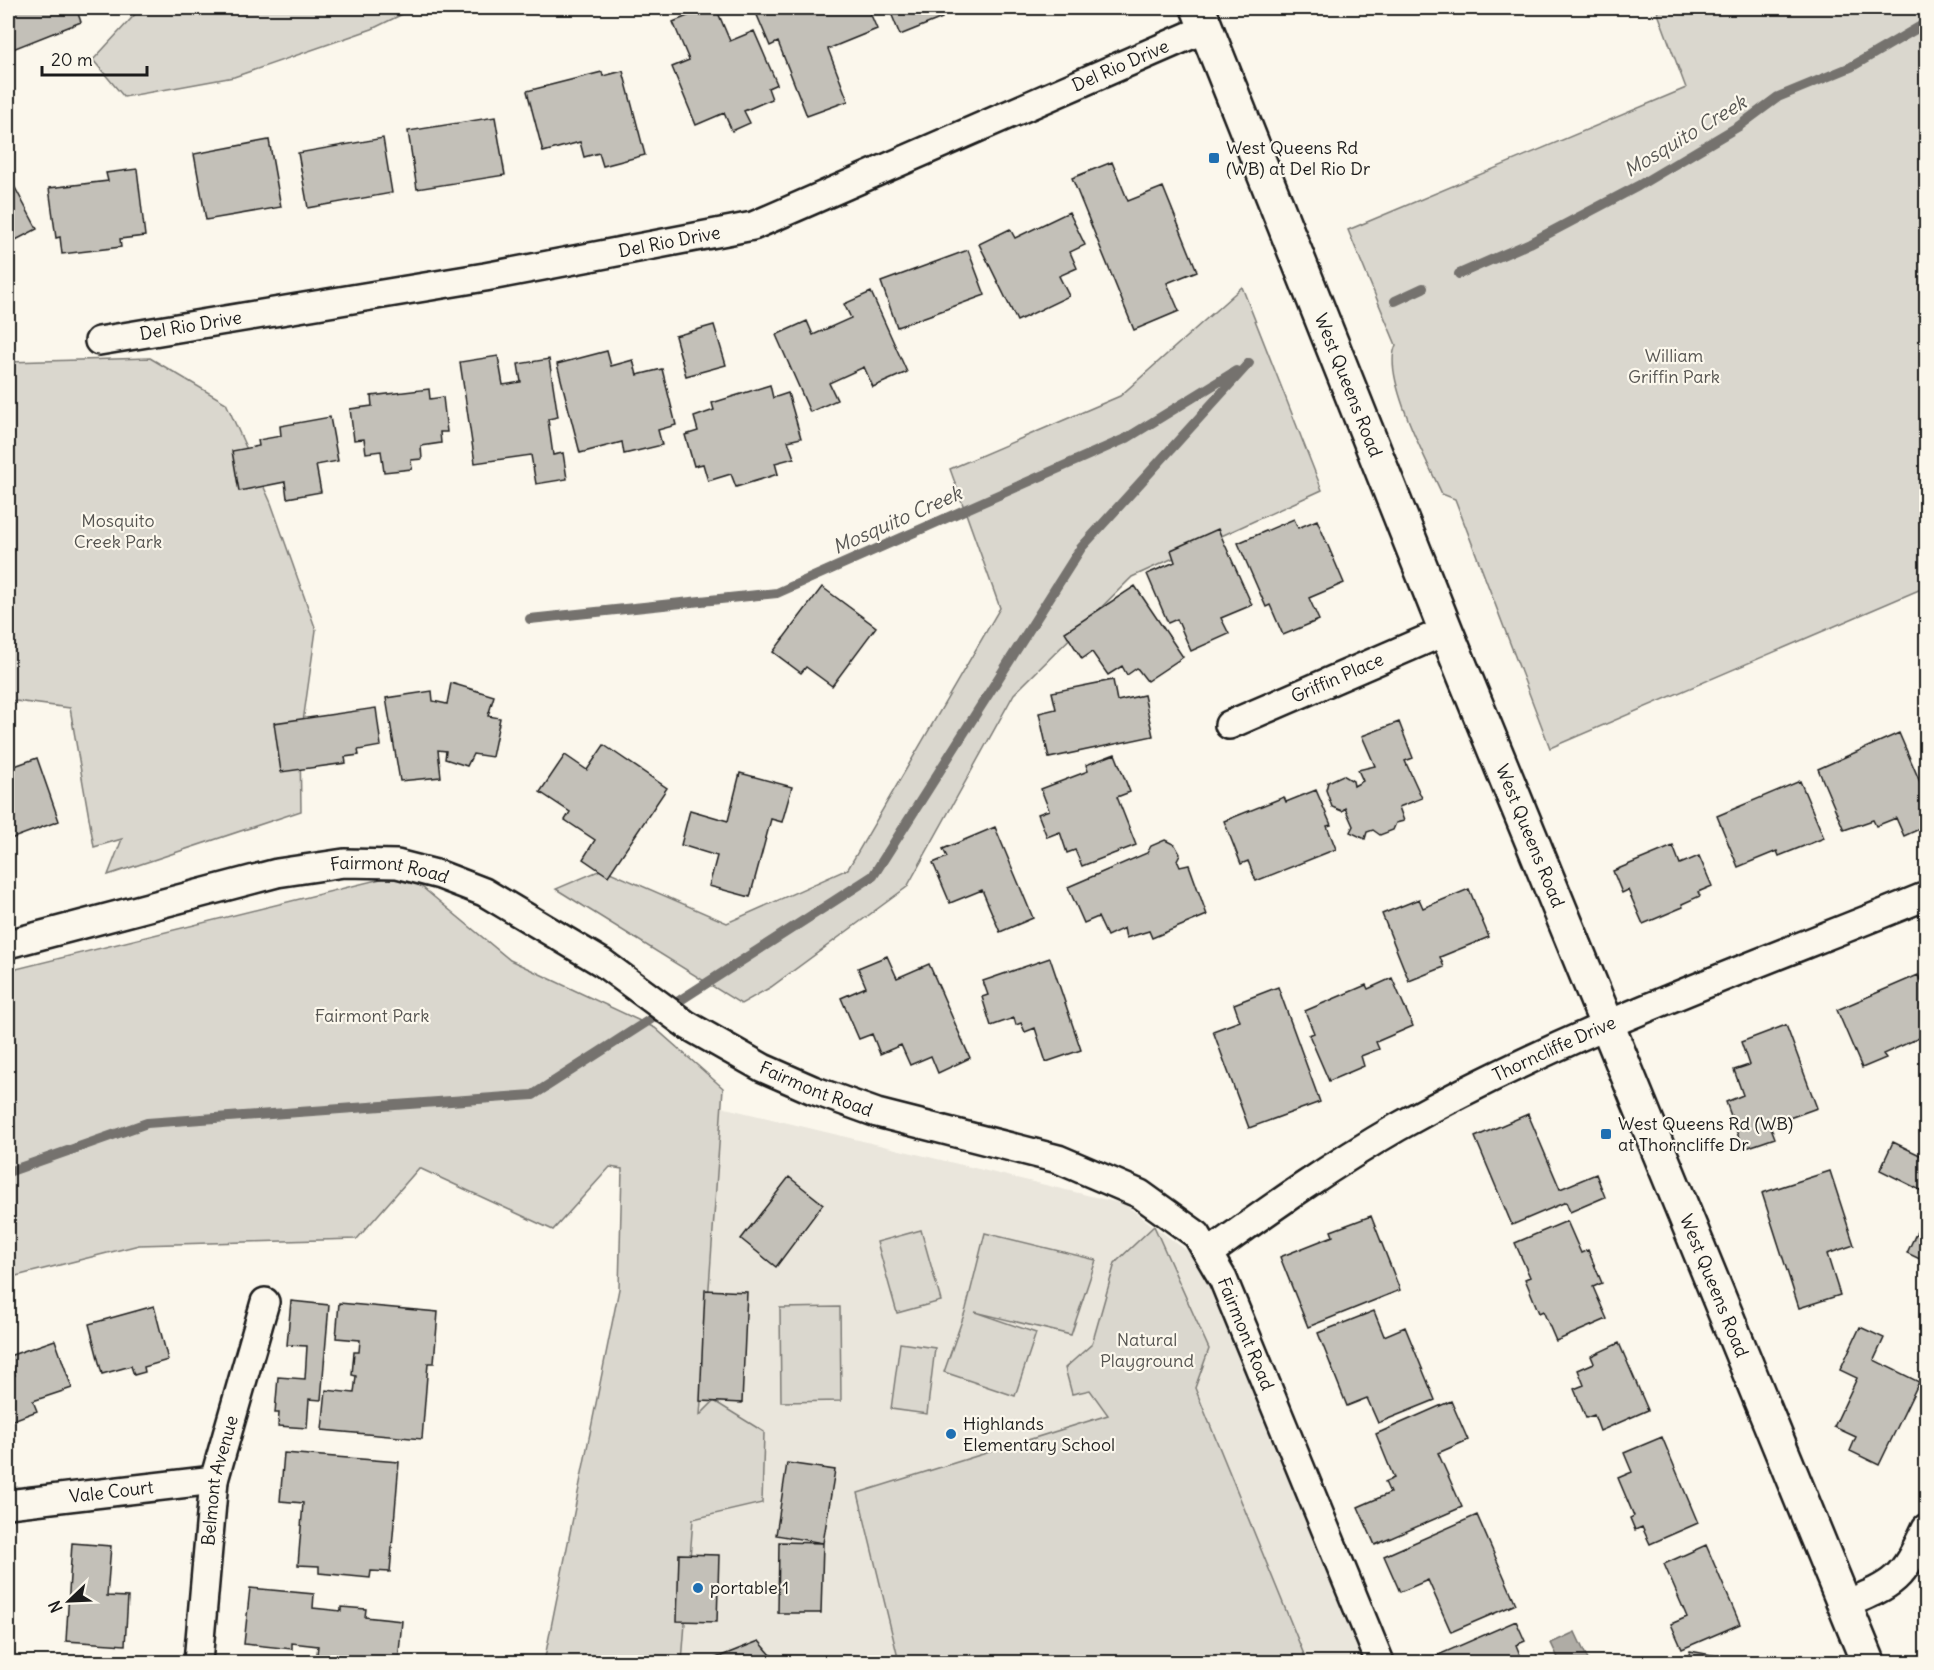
<svg xmlns="http://www.w3.org/2000/svg" width="1934" height="1670" viewBox="0 0 1934 1670" font-family="Delius,sans-serif">
<rect width="100%" height="100%" fill="#fbf7ec"/>
<filter id="ink" filterUnits="userSpaceOnUse"><feTurbulence type="fractalNoise" baseFrequency=".0167" numOctaves="2"/><feDisplacementMap in="SourceGraphic" scale="12" xChannelSelector="R" yChannelSelector="G"/><feConvolveMatrix kernelMatrix="1 2 1 2 8 2 1 2 1" color-interpolation-filters="sRGB"/></filter>
<g filter="url(#ink)">
<path fill="#eae6dc" d="M676,1096L1124,1204L1202,1262L1365,1662H608Z"/>
<path fill="#dad7ce" stroke="#7b7a75" stroke-width="1.5" d="M141,8H415L372,29L234,77L124,97L93,60Z
M1656,8H1926V587L1550,748L1455,499L1442,494C1428,463 1381,376 1396,345L1348,230L1686,88Z
M1242,287L1322,490L1132,577L1014,694L907,887L771,987L741,1004L556,889L603,869L727,923L848,869L1000,608L950,469L1120,396Z
M150,358L226,403L271,503L316,630L300,743L301,811L108,875L122,839L94,847L70,708L8,700V362Z
M405,873L510,960L655,1028L723,1088L700,1415L714,1401L764,1432L762,1503L693,1519L682,1662H544L619,1289L622,1169L610,1167L553,1230L419,1168L357,1239L139,1245L8,1278V971Z
M1154,1226L1209,1349L1195,1388L1307,1662H899L858,1493L1108,1415L1090,1390L1072,1394L1065,1368L1092,1344L1115,1263Z
M921,1230L941,1301L897,1313L877,1242Z
M985,1233L1096,1260L1071,1335L975,1312L1036,1333L1015,1396L944,1372L966,1309Z
M840,1307L841,1401L781,1402L780,1308Z
M900,1343L935,1348L927,1414L891,1409Z"/>
<path fill="#afaca5" stroke="#74726e" stroke-width="1.5" d="M1575,1632L1589,1662H1560L1551,1643Z"/>
<g fill="none" stroke-linecap="round" stroke-linejoin="round">
<path stroke="#74726e" stroke-width="10" d="M1459,274L1530,243L1638,186L1739,126L1778,97L1851,67L1926,23
M1395,301L1423,288
M530,619L777,593L1127,438L1236,371
M8,1172L147,1123L533,1095L873,876L1081,548L1249,363"/>
</g>
<path fill="#c3c0b8" stroke="#1c1c1c" stroke-width="1.5" d="M8,8H76L81,22L8,51Z
M707,8H716L730,41L754,31L777,84L768,88L772,99L744,111L750,123L732,131L724,113L696,125L672,67L689,60L673,22Z
M754,8H868L877,29L828,49L848,101L807,116L778,42L770,46Z
M889,8H941L938,9L942,18L900,35Z
M623,71L645,155L603,166L599,153L584,157L580,142L543,152L527,91L602,72L603,76Z
M495,117L505,175L417,189L408,131Z
M383,138L392,193L308,208L298,153Z
M269,140L281,207L206,220L194,154Z
M1112,162L1128,201L1163,187L1197,271L1167,283L1179,311L1134,330L1072,178Z
M137,169L145,236L120,239L121,247L62,254L60,237L56,238L49,188L108,181L106,173Z
M12,182L37,229L8,244V184Z
M1069,212L1085,245L1070,252L1077,268L1059,276L1069,296L1017,321L979,244L1010,229L1015,238Z
M968,250L985,295L897,327L881,282Z
M871,292L907,372L873,387L864,367L829,383L837,400L810,412L776,335L807,321L813,335L851,318L844,304Z
M714,325L726,365L686,376L675,336Z
M607,351L611,366L633,360L637,375L662,369L676,425L658,430L662,445L624,454L622,442L580,453L557,364Z
M498,356L503,385L521,382L518,364L549,359L558,417L548,419L553,455L563,453L567,479L536,484L531,455L475,463L460,362Z
M770,385L773,398L788,393L801,438L788,441L794,458L775,463L778,474L736,487L731,474L708,481L703,464L694,466L685,435L698,431L694,417L714,410L712,403Z
M429,389L430,399L443,397L447,432H440L441,443L421,446L422,459L411,460L412,469L384,472L381,451L366,453L364,439L354,440L350,409L372,406L371,396Z
M330,417L338,461L316,465L321,492L287,498L285,482L239,491L232,451L259,446L258,440L281,436L280,426Z
M1294,519L1298,528L1317,520L1344,583L1309,598L1319,620L1283,635L1270,605L1266,607L1238,543Z
M1218,529L1252,605L1221,618L1229,634L1191,651L1177,619L1168,623L1147,574L1175,562L1171,550Z
M1135,586L1183,657L1147,681L1137,668L1127,675L1122,666L1108,675L1092,652L1082,659L1065,632Z
M822,587L876,627L832,686L806,667L801,673L773,652Z
M1113,680L1117,701L1144,695L1153,736L1049,758L1039,713L1056,709L1052,692Z
M451,683L494,696L488,716L500,718L492,757L473,754L467,766L445,759L446,751L438,750L441,777L400,781L386,698L432,691L433,701L447,704Z
M376,708L381,746L358,750L359,755L345,757L346,763L281,772L274,723Z
M1399,722L1413,758L1405,761L1422,798L1399,807L1404,821L1396,823L1393,830L1380,835L1373,830L1367,832L1365,839L1350,832L1353,826L1345,808L1342,811L1332,807L1326,790L1328,782L1343,775L1353,781L1354,786L1363,781L1358,770L1375,766L1362,736Z
M1899,733L1926,796V826L1904,836L1896,818L1876,826L1873,820L1844,830L1818,769Z
M604,745L667,788L608,876L583,859L595,840L565,820L570,812L540,792L565,755L587,770Z
M1115,754L1130,792L1117,797L1136,845L1082,866L1075,850L1067,853L1060,832L1047,837L1038,814L1049,810L1041,789L1088,771L1086,765Z
M37,758L59,821L8,840V764L9,768Z
M740,773L792,787L782,822L771,819L750,897L709,886L717,856L681,845L690,810L728,821Z
M1800,781L1824,838L1779,856L1777,851L1738,867L1717,816Z
M1316,790L1331,825L1327,826L1336,849L1256,881L1248,861L1241,864L1224,821L1284,797L1286,802Z
M995,827L1033,918L1000,932L982,890L950,903L933,863L947,857L943,849Z
M1165,840L1175,845L1180,854L1177,860L1180,867L1189,865L1207,915L1152,938L1149,931L1126,938L1124,928L1107,936L1098,917L1084,923L1068,887L1147,853L1151,846Z
M1673,846L1680,864L1699,856L1712,886L1698,892L1700,896L1682,904L1683,907L1643,924L1628,890L1622,893L1613,871Z
M1469,889L1489,937L1440,957L1444,967L1409,981L1382,914L1419,899L1423,908Z
M887,956L897,978L929,964L970,1058L938,1073L931,1056L910,1065L901,1045L880,1054L872,1034L859,1039L841,998L866,987L858,968Z
M1050,958L1081,1050L1046,1062L1035,1028L1025,1032L1021,1023L1016,1025L1014,1018L991,1026L982,997L988,995L983,981Z
M1918,975L1926,994V1035L1883,1054L1886,1058L1862,1068L1837,1010Z
M1392,978L1413,1026L1376,1042L1379,1049L1361,1056L1364,1066L1329,1081L1309,1035L1314,1033L1305,1011L1366,985L1368,989Z
M1278,987L1320,1102L1249,1128L1213,1031L1240,1021L1234,1004Z
M1786,1025L1817,1108L1770,1125L1775,1138L1743,1149L1726,1102L1743,1095L1734,1070L1749,1065L1741,1042Z
M1528,1114L1560,1189L1596,1174L1605,1197L1570,1212L1566,1202L1512,1225L1475,1137Z
M1893,1142L1926,1158V1193L1880,1170Z
M1830,1171L1854,1245L1827,1254L1840,1295L1799,1308L1762,1193Z
M789,1177L823,1204L776,1267L741,1239Z
M1926,1212V1262L1907,1253Z
M1371,1216L1400,1290L1308,1327L1280,1257L1333,1236L1331,1231Z
M1567,1221L1581,1253L1588,1250L1602,1283L1593,1287L1607,1319L1556,1341L1543,1311L1539,1313L1525,1279L1530,1277L1515,1243Z
M705,1290L747,1292L742,1403L700,1401Z
M291,1301L329,1305L321,1400L309,1399L307,1428L278,1426L279,1413H275L278,1377L305,1379L307,1346L287,1345Z
M339,1303L438,1312L434,1363H428L422,1439L322,1430L326,1390L354,1393L356,1376L352,1375L354,1352H359L360,1340L336,1338Z
M154,1306L168,1360L144,1367L145,1372L134,1375L131,1366L102,1374L89,1324Z
M1374,1311L1384,1336L1405,1327L1435,1400L1378,1423L1367,1398L1347,1406L1318,1333Z
M1860,1327L1884,1338L1874,1360L1919,1382L1879,1465L1850,1451L1856,1437L1834,1427L1857,1378L1840,1370Z
M55,1340L72,1388L33,1401L37,1411L8,1422V1378L15,1375L9,1356Z
M1619,1343L1648,1410L1600,1431L1594,1415L1586,1418L1574,1389L1584,1385L1578,1370L1594,1363L1591,1356Z
M1451,1401L1468,1440L1438,1453L1462,1507L1375,1545L1358,1507L1390,1493L1385,1482L1394,1478L1376,1434Z
M1662,1437L1698,1523L1650,1544L1642,1527L1635,1530L1630,1518L1634,1516L1618,1478L1632,1472L1624,1453Z
M284,1453L399,1462L390,1572L371,1571L370,1578L319,1573V1566L298,1565L303,1503L280,1501Z
M787,1463L835,1470L823,1543L776,1535Z
M1477,1515L1516,1604L1451,1632L1428,1580L1400,1592L1384,1556Z
M779,1542L823,1543L821,1613H778Z
M72,1543L111,1546L107,1596L128,1597L125,1645L66,1641Z
M1706,1545L1740,1624L1682,1649L1671,1624L1687,1617L1664,1564Z
M679,1554L719,1555L717,1622L677,1621Z
M250,1588L314,1594L313,1608L341,1611V1607L366,1609L365,1617L402,1621L398,1662H316L318,1646L292,1643V1649L244,1644Z
M1516,1621L1525,1641L1516,1645L1523,1662H1440L1436,1656Z
M759,1641L777,1662H706Z
M1690,1651L1750,1662H1687Z
M835,1658L836,1662H817Z"/>
<g fill="none" stroke-linecap="round" stroke-linejoin="round">
<defs>
<g id="street">
<path id="s1" d="M99,341L485,277L753,226L1207,28"/>
<path id="s2" d="M1229,725L1446,631"/>
<path id="s3" d="M8,944L277,873L344,863L397,864L440,875L484,892L603,963L687,1025L763,1068L813,1090L877,1113L1058,1159L1140,1194L1197,1235L1223,1279L1380,1662"/>
<path id="s4" d="M1209,1253C1271,1208 1332,1165 1398,1127C1564,1033 1750,968 1926,896"/>
<path id="s5" d="M8,1504L214,1480"/>
<path d="M1844,1605C1896,1583 1902,1580 1926,1528"/>
<path id="s6" d="M198,1662L214,1480L265,1302"/>
</g>
<g id="secondary">
<path id="s7" d="M1198,8L1446,631L1868,1662"/>
</g>
</defs>
<use href="#street" stroke="#1c1c1c" stroke-width="32"/>
<use href="#secondary" stroke="#1c1c1c" stroke-width="38"/>
<use href="#street" stroke="#fbf7ec" stroke-width="27"/>
<use href="#secondary" stroke="#fbf7ec" stroke-width="33"/>
</g>
</g>
<g fill="#1f6fb2" stroke="#fbf7ec" stroke-width="2">
<rect x="1208" y="152" width="12" height="12" rx="3"/>
<rect x="1600" y="1128" width="12" height="12" rx="3"/>
<circle cx="951" cy="1434" r="6"/>
<circle cx="698" cy="1588" r="6"/>
</g>
<g text-anchor="middle" stroke-width="4.5" stroke-linejoin="round" paint-order="stroke">
<g font-size="18" fill="#1c1c1c" stroke="#fbf7ec">
<text dy="6" stroke="none"><textPath href="#s1" startOffset="1065">Del Rio Drive</textPath></text>
<text dy="6" stroke="none"><textPath href="#s1" startOffset="579">Del Rio Drive</textPath></text>
<text dy="6" stroke="none"><textPath href="#s1" startOffset="93">Del Rio Drive</textPath></text>
<text dy="6" stroke="none"><textPath href="#s7" startOffset="406">West Queens Road</textPath></text>
<text dy="6" stroke="none"><textPath href="#s2" startOffset="118">Griffin Place</textPath></text>
<text dy="6" stroke="none"><textPath href="#s7" startOffset="892">West Queens Road</textPath></text>
<text dy="6" stroke="none"><textPath href="#s3" startOffset="392">Fairmont Road</textPath></text>
<text dy="6" stroke="none"><textPath href="#s4" startOffset="402">Thorncliffe Drive</textPath></text>
<text dy="6" stroke="none"><textPath href="#s3" startOffset="878">Fairmont Road</textPath></text>
<text dy="6" stroke="none"><textPath href="#s7" startOffset="1378">West Queens Road</textPath></text>
<text dy="6" stroke="none"><textPath href="#s3" startOffset="1400">Fairmont Road</textPath></text>
<text dy="6" stroke="none"><textPath href="#s6" startOffset="183">Belmont Avenue</textPath></text>
<text dy="6" stroke="none"><textPath href="#s5" startOffset="104">Vale Court</textPath></text>
</g>
<g font-size="18" fill="#1c1c1c" stroke="#fbf7ec" text-anchor="start">
<text x="1226" y="154">West Queens Rd<tspan x="1226" dy="21">(WB) at Del Rio Dr</tspan></text>
<text x="1618" y="1130">West Queens Rd (WB)<tspan x="1618" dy="21">at Thorncliffe Dr</tspan></text>
<text x="963" y="1430">Highlands<tspan x="963" dy="21">Elementary School</tspan></text>
<text x="710" y="1594">portable 1</text>
</g>
<g font-size="18" fill="#555451" stroke="#fbf7ec">
<text x="1674" y="362">William<tspan x="1674" dy="21">Griffin Park</tspan></text>
<text x="118" y="527">Mosquito<tspan x="118" dy="21">Creek Park</tspan></text>
<text x="372" y="1022">Fairmont Park</text>
<text x="1147" y="1346">Natural<tspan x="1147" dy="21">Playground</tspan></text>
</g>
<g font-size="20" font-style="italic" fill="#575653" stroke="#fbf7ec">
<text transform="translate(1685 136) rotate(-31)" y="7">Mosquito Creek</text>
<text transform="translate(897 520) rotate(-24)" y="7">Mosquito Creek</text>
</g>
</g>
<rect width="1934" height="1670" fill="none" stroke="#fbf7ec" stroke-width="30"/>
<rect x="15" y="15" width="1904" height="1640" fill="none" stroke="#1c1c1c" stroke-width="2" filter="url(#ink)"/>
<g transform="translate(69 1601) rotate(247)" stroke="#fbf7ec" stroke-width="4.5" paint-order="stroke">
<path d="M0-4.5L10 22L0 15L-10 22Z" fill="#1c1c1c"/>
<text y="-9" font-size="16" font-weight="bold" text-anchor="middle" fill="#1c1c1c">N</text>
</g>
<path d="M42 66v9h105v-9" fill="none" stroke="#1c1c1c" stroke-width="3"/>
<text x="51" y="66" font-size="18" fill="#1c1c1c" stroke="#fbf7ec" stroke-width="4.5" paint-order="stroke">20 m</text>
</svg>
